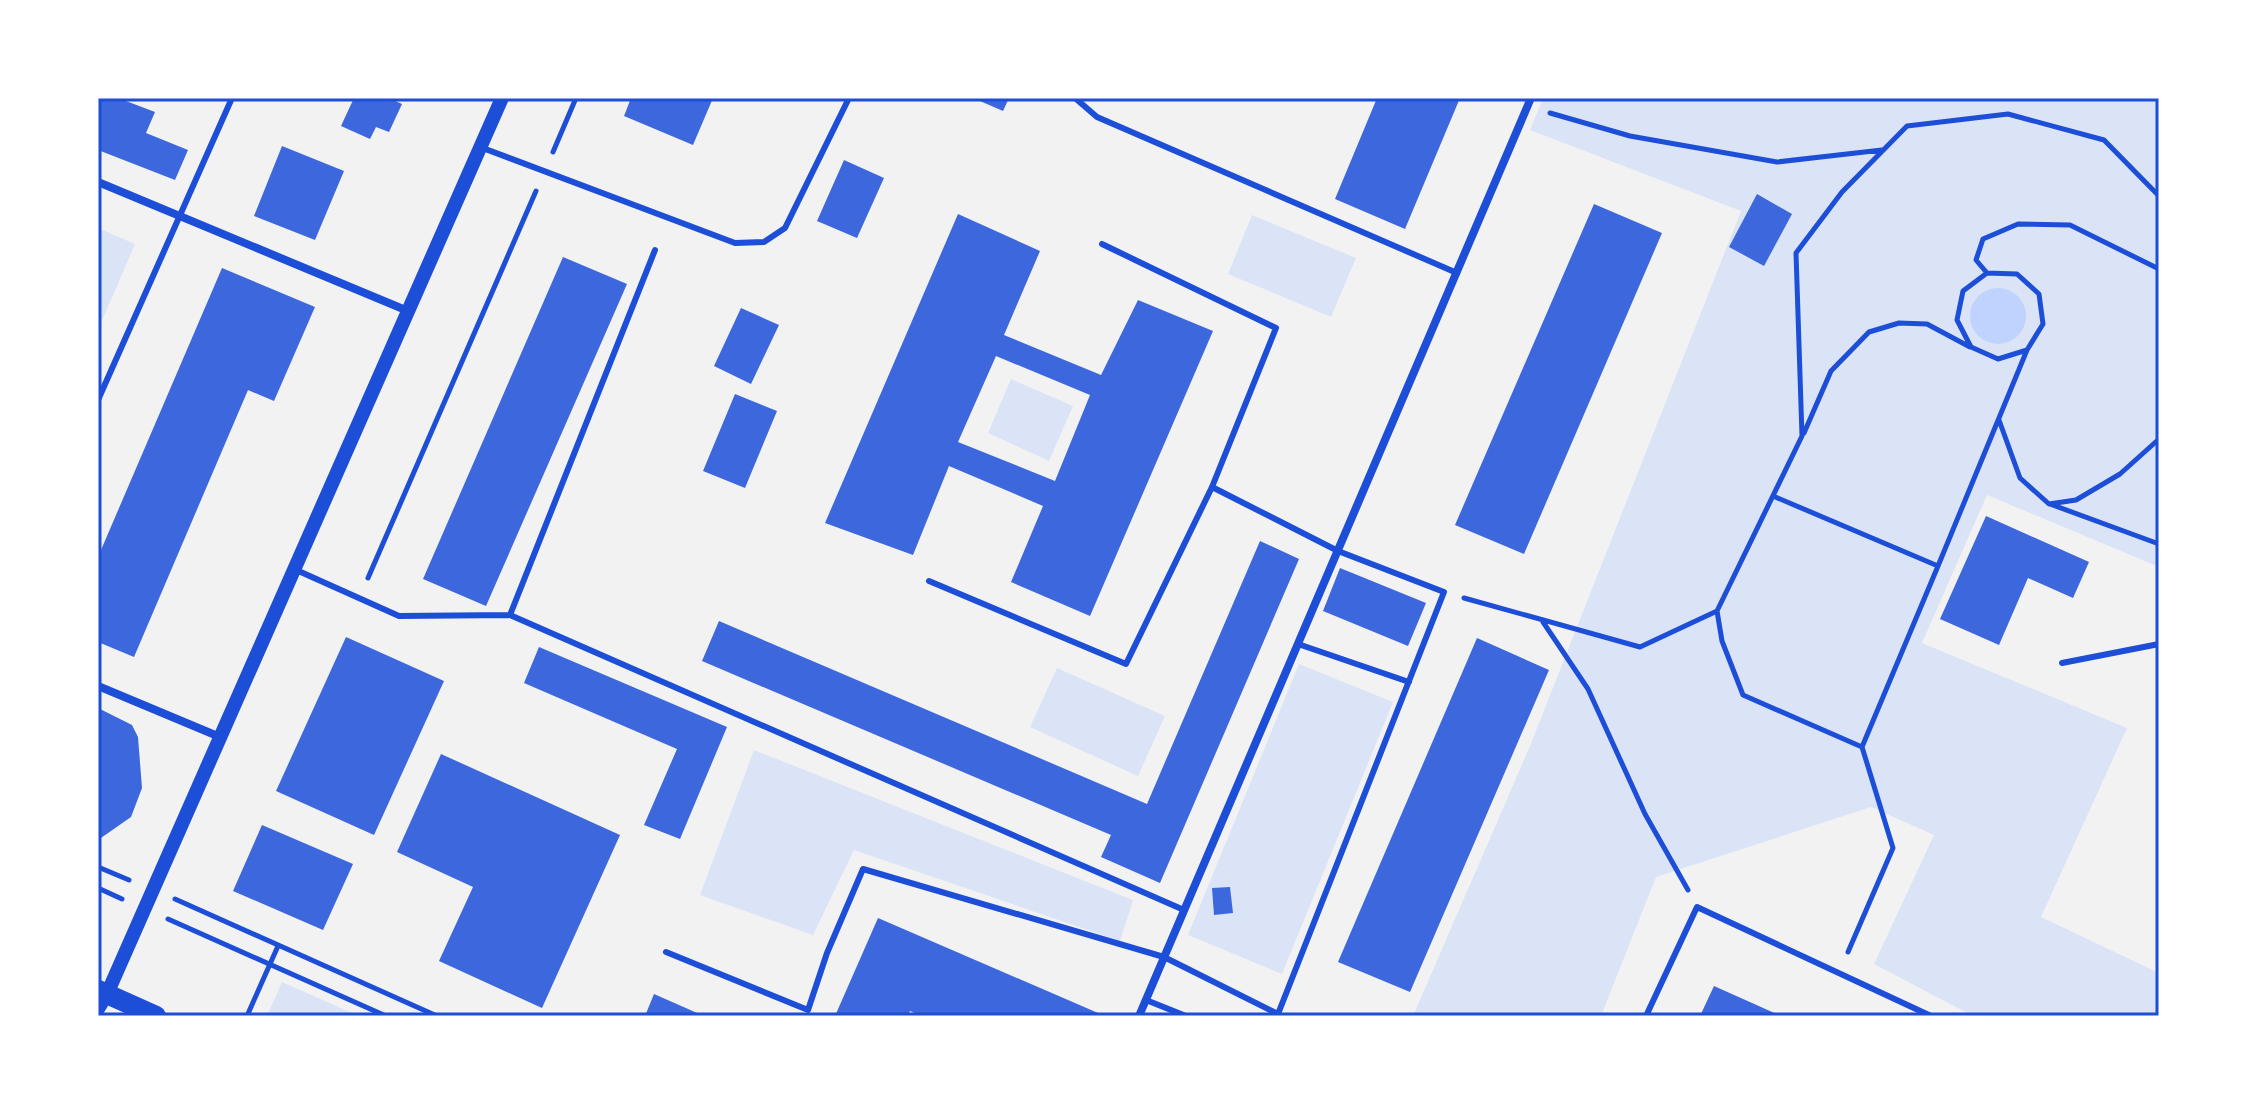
<svg xmlns="http://www.w3.org/2000/svg" width="2257" height="1114" viewBox="0 0 2257 1114" font-family="Overpass,sans-serif">
<rect width="100%" height="100%" fill="#f2f2f2"/>
<path fill="#dbe4f7" d="M1543,98H2159V567L1987,495L1922,643L2127,728L2041,917L2159,973V1016H1973L1874,964L1934,835L1871,807L1656,877L1601,1016H1413L1530,746L1741,211L1530,130Z
M1252,215L1356,258L1331,317L1228,274Z
M98,228L135,244L98,330Z
M1011,379L1073,406L1049,461L988,433Z
M1299,664L1393,702L1282,974L1188,935Z
M1057,668L1165,716L1138,776L1030,727Z
M754,750L1133,900L1120,941L854,850L813,935L700,895Z
M282,982L359,1016H267Z"/>
<path fill="#bfd3fe" d="M1970 316a28 28 0 1 1 56 0a28 28 0 1 1-56 0Z"/>
<path fill="#3d67dc" fill-rule="evenodd" d="M98,98H118L155,112L146,133L188,150L175,180L98,150Z
M354,98H389L402,104L389,132L376,127L370,139L341,126Z
M631,98H713L693,145L624,116Z
M973,98H1009L1003,111Z
M1377,98H1460L1405,229L1335,199Z
M282,146L344,171L315,240L254,216Z
M844,160L884,178L857,238L817,221Z
M1757,194L1792,214L1764,266L1729,247Z
M1594,204L1662,233L1524,554L1455,525Z
M958,214L1040,251L1004,335L1101,375L1138,300L1213,331L1090,616L1011,582L1043,506L949,466L913,555L825,523ZM996,356L1090,395L1055,481L958,442Z
M563,257L627,284L486,606L423,579Z
M222,268L315,307L274,401L248,390L134,657L98,642V557Z
M741,308L779,325L751,384L714,366Z
M735,394L777,411L745,488L703,471Z
M1986,516L2089,562L2073,598L2028,578L1999,645L1940,619Z
M1260,541L1299,559L1160,883L1101,857L1111,835L702,661L719,621L1147,804Z
M1340,568L1426,603L1408,646L1323,611Z
M346,637L444,681L374,835L276,791Z
M1477,638L1549,670L1410,992L1338,962Z
M539,647L727,727L680,839L644,825L677,749L524,683Z
M98,708L132,725L138,737L142,788L131,817L98,840Z
M441,754L620,835L542,1008L439,961L473,887L397,852Z
M262,825L353,864L323,930L233,891Z
M1230,887L1233,913L1214,915L1212,888Z
M878,918L1105,1016H921L910,1011L908,1016H835Z
M1714,986L1781,1016H1700Z
M654,994L704,1016H645Z"/>
<g fill="none" stroke-linecap="round" stroke-linejoin="round">
<path stroke="#1d4ed8" stroke-width="5" d="M1550,113L1630,136L1777,162L1882,150
M553,152L576,98
M1987,273L1976,260L1983,239L2018,224L2070,225L2159,269
M1999,420L2020,478L2049,504L2076,500L2120,474L2159,439
M1804,433L1831,371L1869,332L1899,323L1927,324L1970,347
M1773,496L1938,566L1862,747L1893,848L1848,952
M2050,504L2159,544
M1938,566L2027,350L2043,324L2039,294L2017,274L1987,273L1963,291L1957,320L1971,347L1998,359L2027,350
M368,578L536,191
M1464,598L1640,647L1717,611L1802,436L1796,253L1842,192L1907,126L2008,114L2104,140L2159,196
M1717,611L1722,641L1743,695L1862,747
M1543,622L1588,689L1645,814L1688,890
M98,867L129,880
M98,888L122,899
M175,899L437,1016
M168,919L386,1016
M247,1016L278,946"/>
<path stroke="#1d4ed8" stroke-width="6" d="M1075,98L1097,117L1457,273
M480,147L735,243L764,242L785,228L849,98
M98,400L232,98
M294,569L399,616L510,615L1184,910
M929,581L1126,664L1212,487L1276,328L1102,244
M510,615L655,250
M1298,644L1409,682
M2062,663L2159,644
M666,952L808,1010L827,953L863,869L1164,957L1278,1014L1444,592L1338,551L1212,487
M1146,1000L1186,1016
M1646,1016L1697,907L1931,1016"/>
<path stroke="#1d4ed8" stroke-width="8" d="M98,182L408,311
M98,686L220,737
M1139,1016L1531,98"/>
<path stroke="#1d4ed8" stroke-width="14" d="M98,1009L107,994L502,98"/>
<path stroke="#1d4ed8" stroke-width="20" d="M98,990L156,1016"/>
</g>
<rect width="2257" height="1114" fill="none" stroke="#ffffff" stroke-width="200"/>
<rect x="100" y="100" width="2057" height="914" fill="none" stroke="#1d4ed8" stroke-width="3"/>
</svg>
